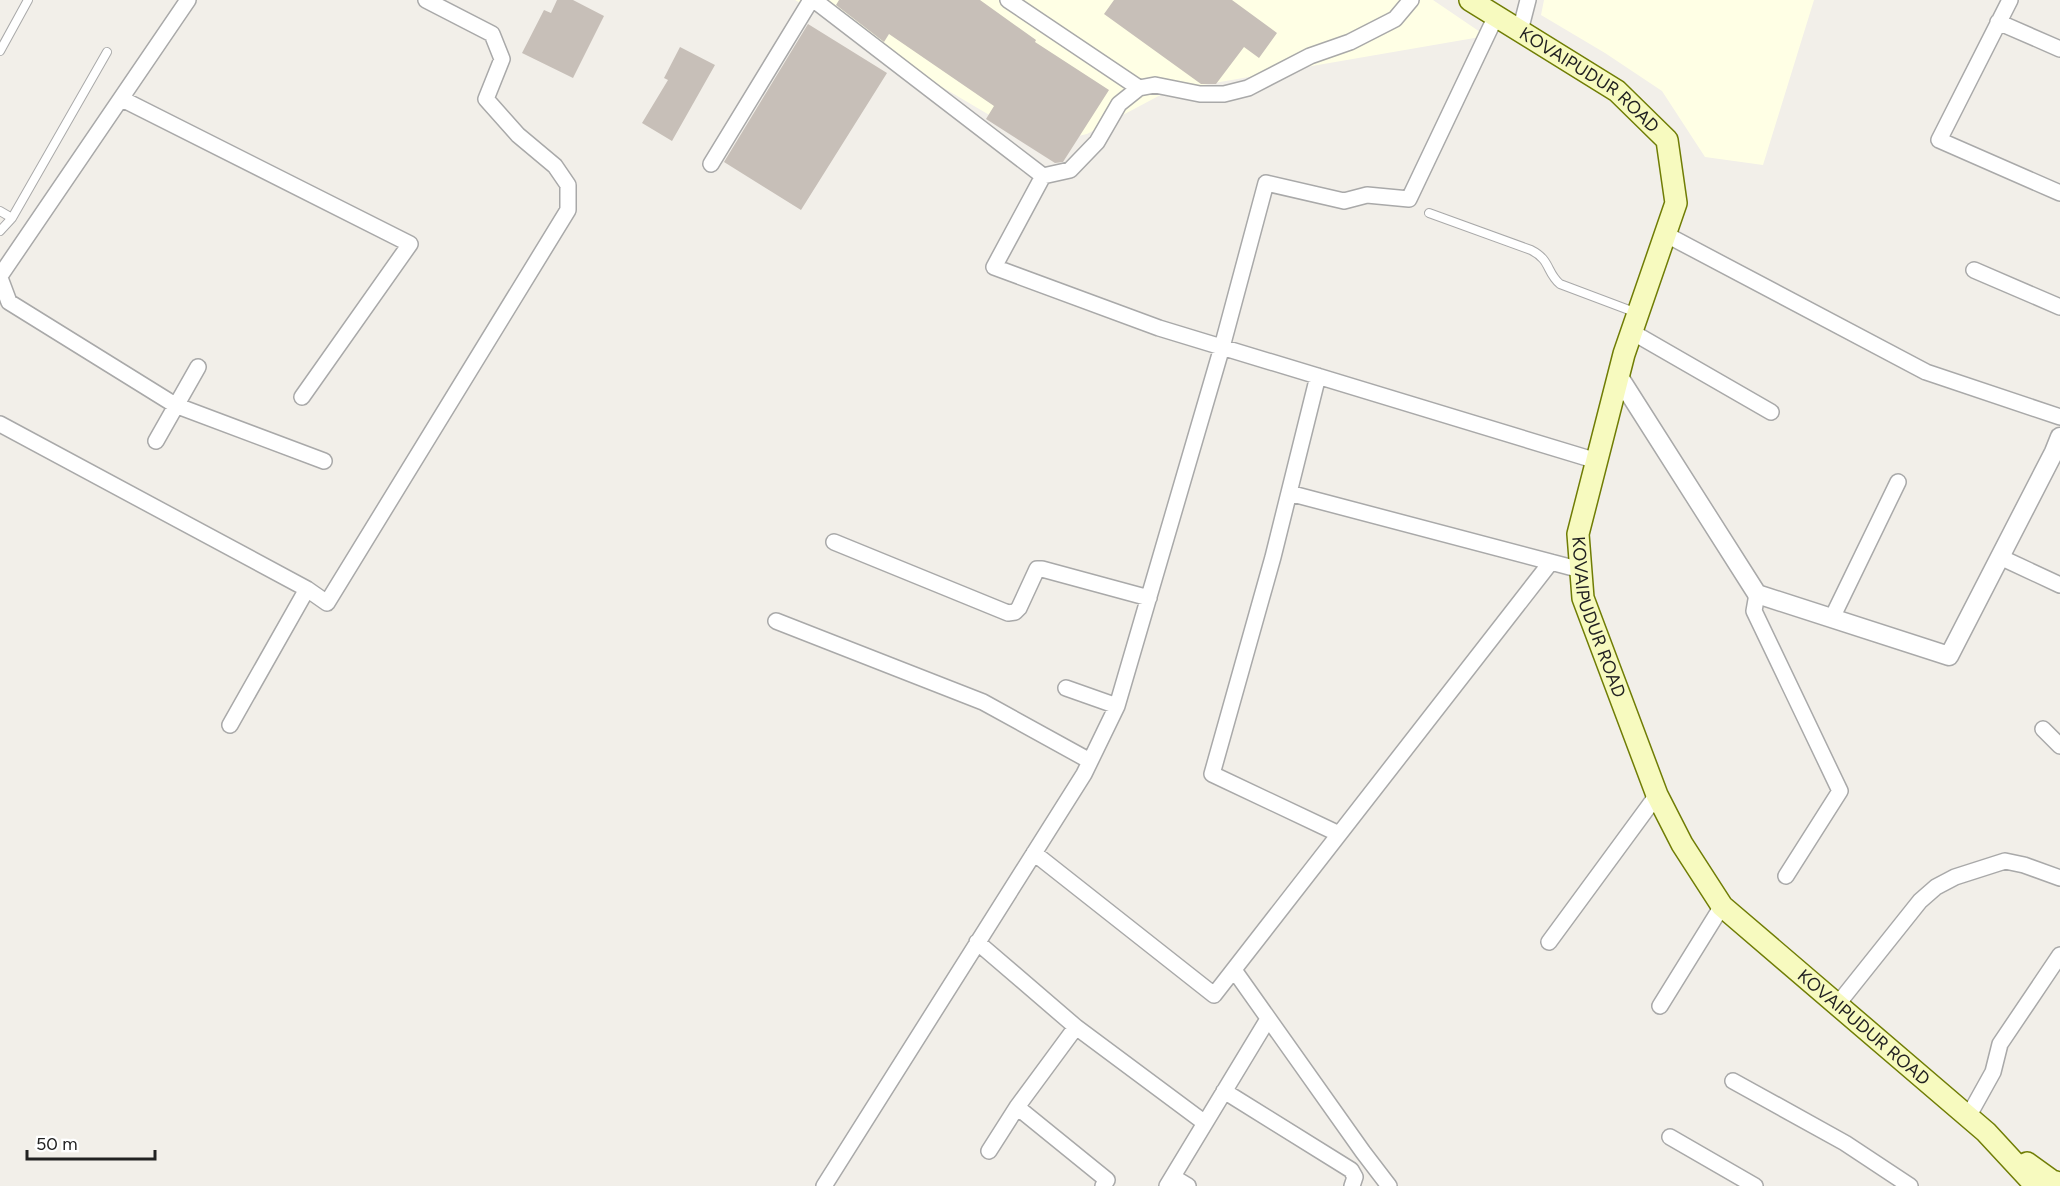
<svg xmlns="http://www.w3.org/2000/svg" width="2060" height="1186" viewBox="0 0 2060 1186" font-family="Figtree,sans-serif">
<rect width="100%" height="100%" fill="#f2efe9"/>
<path fill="#ffffe5" d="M795,0H1433L1486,36L1168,91L1087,134L1040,145Z
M1544,0H1814L1763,165L1705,157L1662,91L1605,53L1541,15Z"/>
<path fill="#c7bfb8" d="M557,0H573L604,16L573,78L522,53L544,10L551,13Z
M839,0H980L1036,40L1035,42L1109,90L1063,162L1055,163L986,119L994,106L889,34L884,42L836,5Z
M1114,0H1232L1277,33L1259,58L1244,47L1216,84H1201L1104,14Z
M808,24L887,73L801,210L724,162Z
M680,47L715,65L672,141L642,123L668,80L664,78Z"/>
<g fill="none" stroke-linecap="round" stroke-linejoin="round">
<defs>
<path id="service" d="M0,51L28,0
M0,211L12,218L0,231
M1429,213L1531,250C1551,260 1546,272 1560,284L1637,313
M12,218L107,52"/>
<path id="minor" d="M814,0L1043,176L1070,170L1097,142L1119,104L1139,88L1155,85L1200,94H1224L1248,88L1310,56L1350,42L1395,19L1411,0
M1008,0L1139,88
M2010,0L1939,140L2060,193
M1998,22L2060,49
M1520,31L1528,0
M122,99L410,244L302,397
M711,164L811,0
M1043,176L994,267L1159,328L1597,461
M1665,234L1926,372L2060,417
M1974,270L2060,307
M0,276L188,0
M0,278L9,302L175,405L324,461
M1632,332L1771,412
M1318,376L1273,557L1212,774L1339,834
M0,424L307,589L327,603L568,210V185L555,166L518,135L486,99L502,59L492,34L426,0
M156,441L198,367
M1289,493L1581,570
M834,542L1008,613L1015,612L1019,608L1037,569H1042L1149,598
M2000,557L2060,585
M1757,594L1754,611L1840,791L1786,876
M1832,618L1898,482
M776,621L983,702L1090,761
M1066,688L1117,706
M230,725L307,589
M2043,729L2060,746
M1034,853L1214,995L1551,562
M977,942L1076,1027L1017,1107L989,1151
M1549,942L1657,795
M1234,970L1363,1152L1389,1186
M1837,1005L1920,901L1936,887L1955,877L2005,861L2024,865L2060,878
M1660,1006L1722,906
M1076,1027L1205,1123
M1733,1081L1845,1143L1910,1186
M1224,1091L1351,1170L1355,1177L1352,1186
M1017,1107L1107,1180L1103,1186
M1968,1117L1993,1072L2000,1044L2060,955
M1670,1137L1755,1186
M1173,1177L1188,1186
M824,1186L1084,774L1117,706L1222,347L1266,183L1344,201L1367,195L1409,199L1496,16
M1167,1186L1268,1019"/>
<path id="tertiary" d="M1619,377L1757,594L1949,656L2054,452L2060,437"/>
<g id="secondary">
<path id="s1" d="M1470,0L1617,91L1667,140L1676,203L1624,354L1578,534L1583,598L1657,795L1682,844L1722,906L1986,1132L2036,1186"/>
<path d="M2027,1163L2052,1181L2060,1183"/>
</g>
</defs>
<use href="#service" stroke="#a9a9a9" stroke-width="10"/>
<use href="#minor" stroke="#a9a9a9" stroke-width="18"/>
<use href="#tertiary" stroke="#a9a9a9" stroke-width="21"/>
<use href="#secondary" stroke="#707d05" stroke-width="24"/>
<use href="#service" stroke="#fff" stroke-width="8"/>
<use href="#minor" stroke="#fff" stroke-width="15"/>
<use href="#tertiary" stroke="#fff" stroke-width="18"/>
<use href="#secondary" stroke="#f7fabf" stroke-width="21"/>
</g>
<g text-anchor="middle" stroke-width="5" stroke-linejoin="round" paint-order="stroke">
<g font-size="18" fill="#222" stroke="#fff">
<text dy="6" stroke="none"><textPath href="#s1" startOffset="144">KOVAIPUDUR ROAD</textPath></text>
<text dy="6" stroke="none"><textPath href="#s1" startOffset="738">KOVAIPUDUR ROAD</textPath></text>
<text dy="6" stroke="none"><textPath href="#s1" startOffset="1242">KOVAIPUDUR ROAD</textPath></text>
</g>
</g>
<path d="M27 1150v9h128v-9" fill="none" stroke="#222222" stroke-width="3"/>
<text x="36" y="1150" font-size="18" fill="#222222" stroke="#ffffff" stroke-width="4.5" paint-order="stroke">50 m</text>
</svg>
